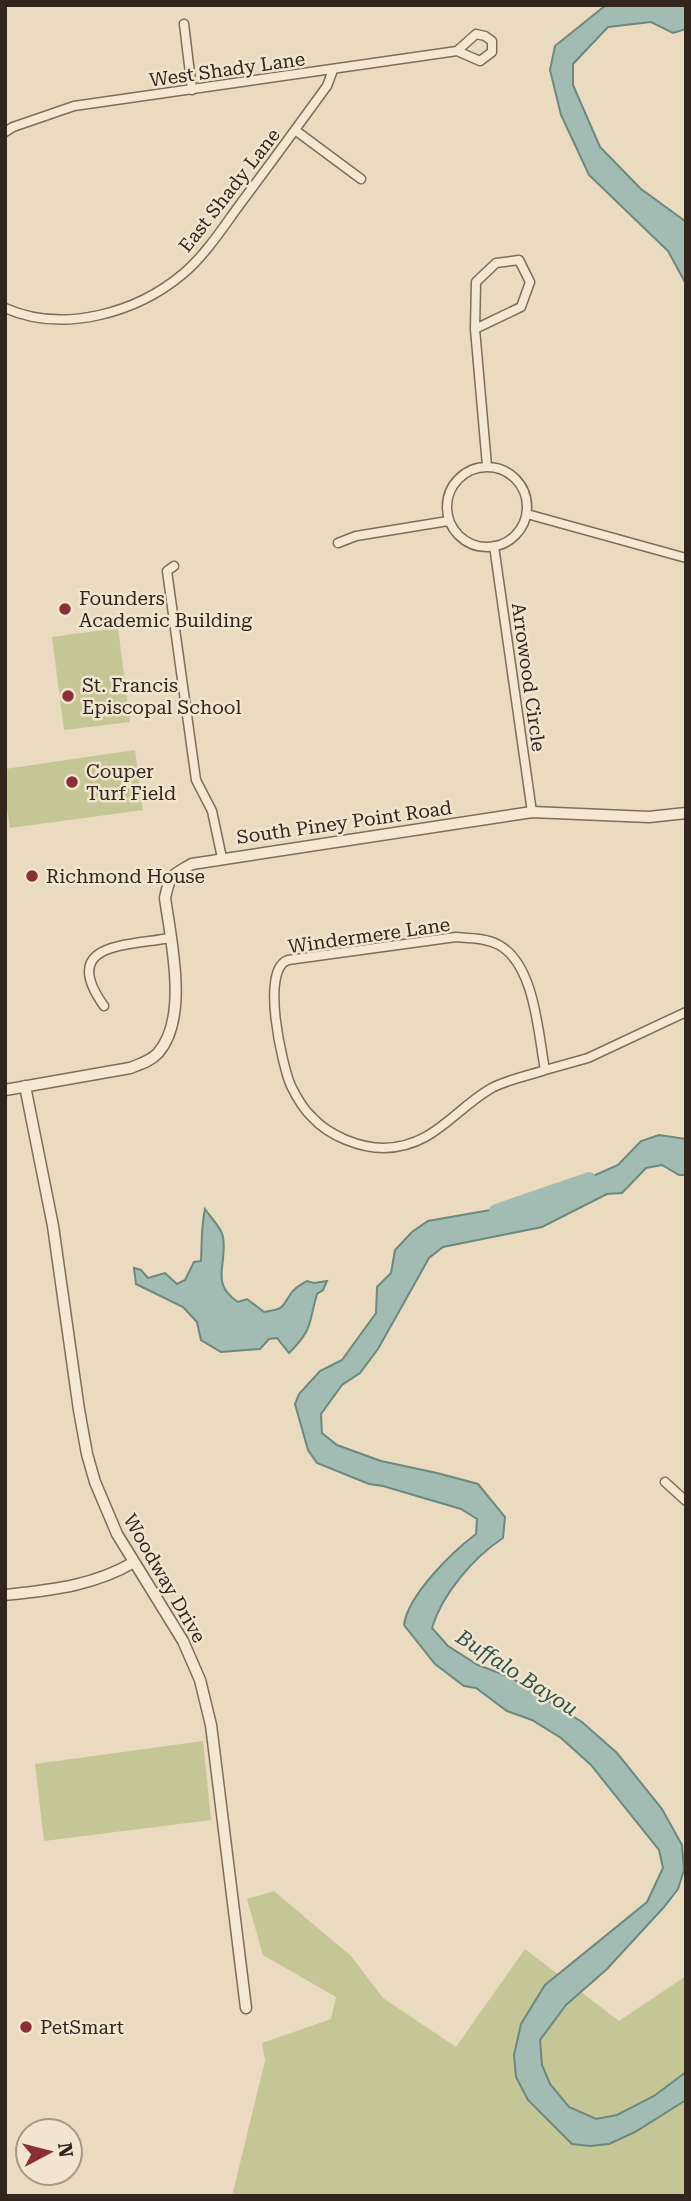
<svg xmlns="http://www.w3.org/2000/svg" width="691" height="2201" viewBox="0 0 691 2201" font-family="'Roboto Serif',serif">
<rect width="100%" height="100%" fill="#eadac0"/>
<path fill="#c4c695" d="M118,628L130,722L64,730L52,637Z
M135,750L143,810L10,828L5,794V769Z
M203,1741L211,1820L44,1841L35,1764Z
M274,1891L351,1956L383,1998L456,2047L525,1949L619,2021L686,1976V2196H232L265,2061L262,2043L331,2019L336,1997L263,1955L247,1899Z"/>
<path fill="#a2bcb3" stroke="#6b897f" stroke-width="2" d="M606,5H686V29L673,33L651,22L608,27L573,64V85L600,147L641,189L685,221L686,284L668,251L589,175L561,115L550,70L555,46Z
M659,1135L686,1139V1175H679L662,1165L646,1168L622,1193L607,1194L542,1227L443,1247L429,1258L378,1349L360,1373L342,1385L321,1414L322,1433L337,1445L381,1461L437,1473L478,1484L505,1517L503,1538C474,1557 442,1594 432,1628L448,1646L478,1665L510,1677L582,1722L617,1753L662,1809L682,1845L684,1870L678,1889L664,1907L607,1969L566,2005L540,2040L542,2065L550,2084L569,2107L596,2119L617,2115L654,2096L686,2072V2100L635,2132L609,2144L590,2146L572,2144L528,2100L516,2077L514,2055L521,2024L545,1985L647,1902L663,1868L659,1850L591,1765L561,1738L532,1720L507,1711L476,1688L464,1686L435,1664L404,1625C408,1595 452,1552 476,1534L477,1519L461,1509L383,1486L369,1484L317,1463L308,1450L295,1404L299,1394L320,1371L342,1360L376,1313L377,1287L391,1273L395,1250L412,1232L428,1221L535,1202L618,1165L641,1141Z
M205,1209C210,1217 222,1228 223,1237C228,1264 209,1283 238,1302L247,1299L264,1312C286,1309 281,1307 292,1292C296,1287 302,1284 307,1281L314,1283L327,1281L323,1290L317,1294C308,1324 314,1328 289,1353L277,1338L269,1339L260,1349L221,1352L201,1340L197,1322L183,1307L136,1284L134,1268L141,1270L148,1278L165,1273L177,1284L185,1280L194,1262L201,1261C202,1243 201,1227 205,1209Z"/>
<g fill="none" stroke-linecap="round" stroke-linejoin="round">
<path stroke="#a2bcb3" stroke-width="14" d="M496,1211L589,1179"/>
<defs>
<path id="minor" d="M184,24L192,90
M295,130L361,179
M5,132L13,127L74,106L457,51L480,61L492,52V41L485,36L476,34L457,51
M5,308C63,334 137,313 184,273C205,255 222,229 238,207C268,167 297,127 327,86L333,70
M475,329L476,282L496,263L519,260L530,282L521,307L475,329L487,466
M447 507a40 40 0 1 1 80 0a40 40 0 1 1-80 0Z
M527,514L686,558
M338,543L356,536L448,521
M494,546L532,812
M174,566L167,571L196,780L212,811L222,858
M456,937C469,938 486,938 499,945C535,965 538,1033 545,1070C528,1076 505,1080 490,1089C453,1111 433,1147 384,1148C360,1148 329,1136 312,1117C304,1110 296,1096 291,1086C282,1065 260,969 288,960Z
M104,1006C59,943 125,946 170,938
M545,1070L588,1058L686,1012
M665,1482L686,1501"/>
<path id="tertiary" d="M25,1086L53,1226L79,1410L87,1454L95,1482L117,1534L183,1641L200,1680L211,1725L246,2008
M5,1090L130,1068C140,1064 151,1061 158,1053C189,1018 171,941 165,898C170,874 171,876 192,864L532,812L649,817L686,813
M5,1595C50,1590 94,1586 134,1562"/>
</defs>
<use href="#minor" stroke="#816c59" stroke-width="11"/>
<use href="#tertiary" stroke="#816c59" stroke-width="13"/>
<use href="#minor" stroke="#f5e8d2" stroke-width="8"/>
<use href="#tertiary" stroke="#f5e8d2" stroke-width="10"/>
</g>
<g fill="#8b2e36" stroke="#f2e5cf" stroke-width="2.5">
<circle cx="65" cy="609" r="7"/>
<circle cx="68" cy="696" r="7"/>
<circle cx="72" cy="782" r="7"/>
<circle cx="32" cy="876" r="7"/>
<circle cx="26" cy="2027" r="7"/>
</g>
<g text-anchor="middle" stroke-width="5" stroke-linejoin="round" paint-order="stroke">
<g font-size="19" fill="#32251d" stroke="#f2e5cf">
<text transform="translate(227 69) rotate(-8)" y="7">West Shady Lane</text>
<text transform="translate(229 190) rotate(-52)" y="7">East Shady Lane</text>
<text transform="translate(529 677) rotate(82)" y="7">Arrowood Circle</text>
<text transform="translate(344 822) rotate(-8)" y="7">South Piney Point Road</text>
<text transform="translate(369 935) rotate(-8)" y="7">Windermere Lane</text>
<text transform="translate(165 1578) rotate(60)" y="7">Woodway Drive</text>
</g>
<g font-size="19" fill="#32251d" stroke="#f2e5cf" text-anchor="start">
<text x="79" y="605">Founders<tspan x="79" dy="22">Academic Building</tspan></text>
<text x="82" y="692">St. Francis<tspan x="82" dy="22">Episcopal School</tspan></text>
<text x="86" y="778">Couper<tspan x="86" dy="22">Turf Field</tspan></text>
<text x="46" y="883">Richmond House</text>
<text x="40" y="2034">PetSmart</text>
</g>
<g font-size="21" font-style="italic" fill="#2d514c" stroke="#f2e5cf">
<text transform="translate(517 1673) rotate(33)" y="7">Buffalo Bayou</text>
</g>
</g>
<rect width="691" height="2201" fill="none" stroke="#32251d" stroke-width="14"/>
<g transform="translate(49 2152) rotate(83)"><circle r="33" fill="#f2e5cf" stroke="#a59888" stroke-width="2"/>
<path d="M0-5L12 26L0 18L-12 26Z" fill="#8b2e36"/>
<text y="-10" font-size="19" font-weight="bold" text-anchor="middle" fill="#32251d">N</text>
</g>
</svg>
